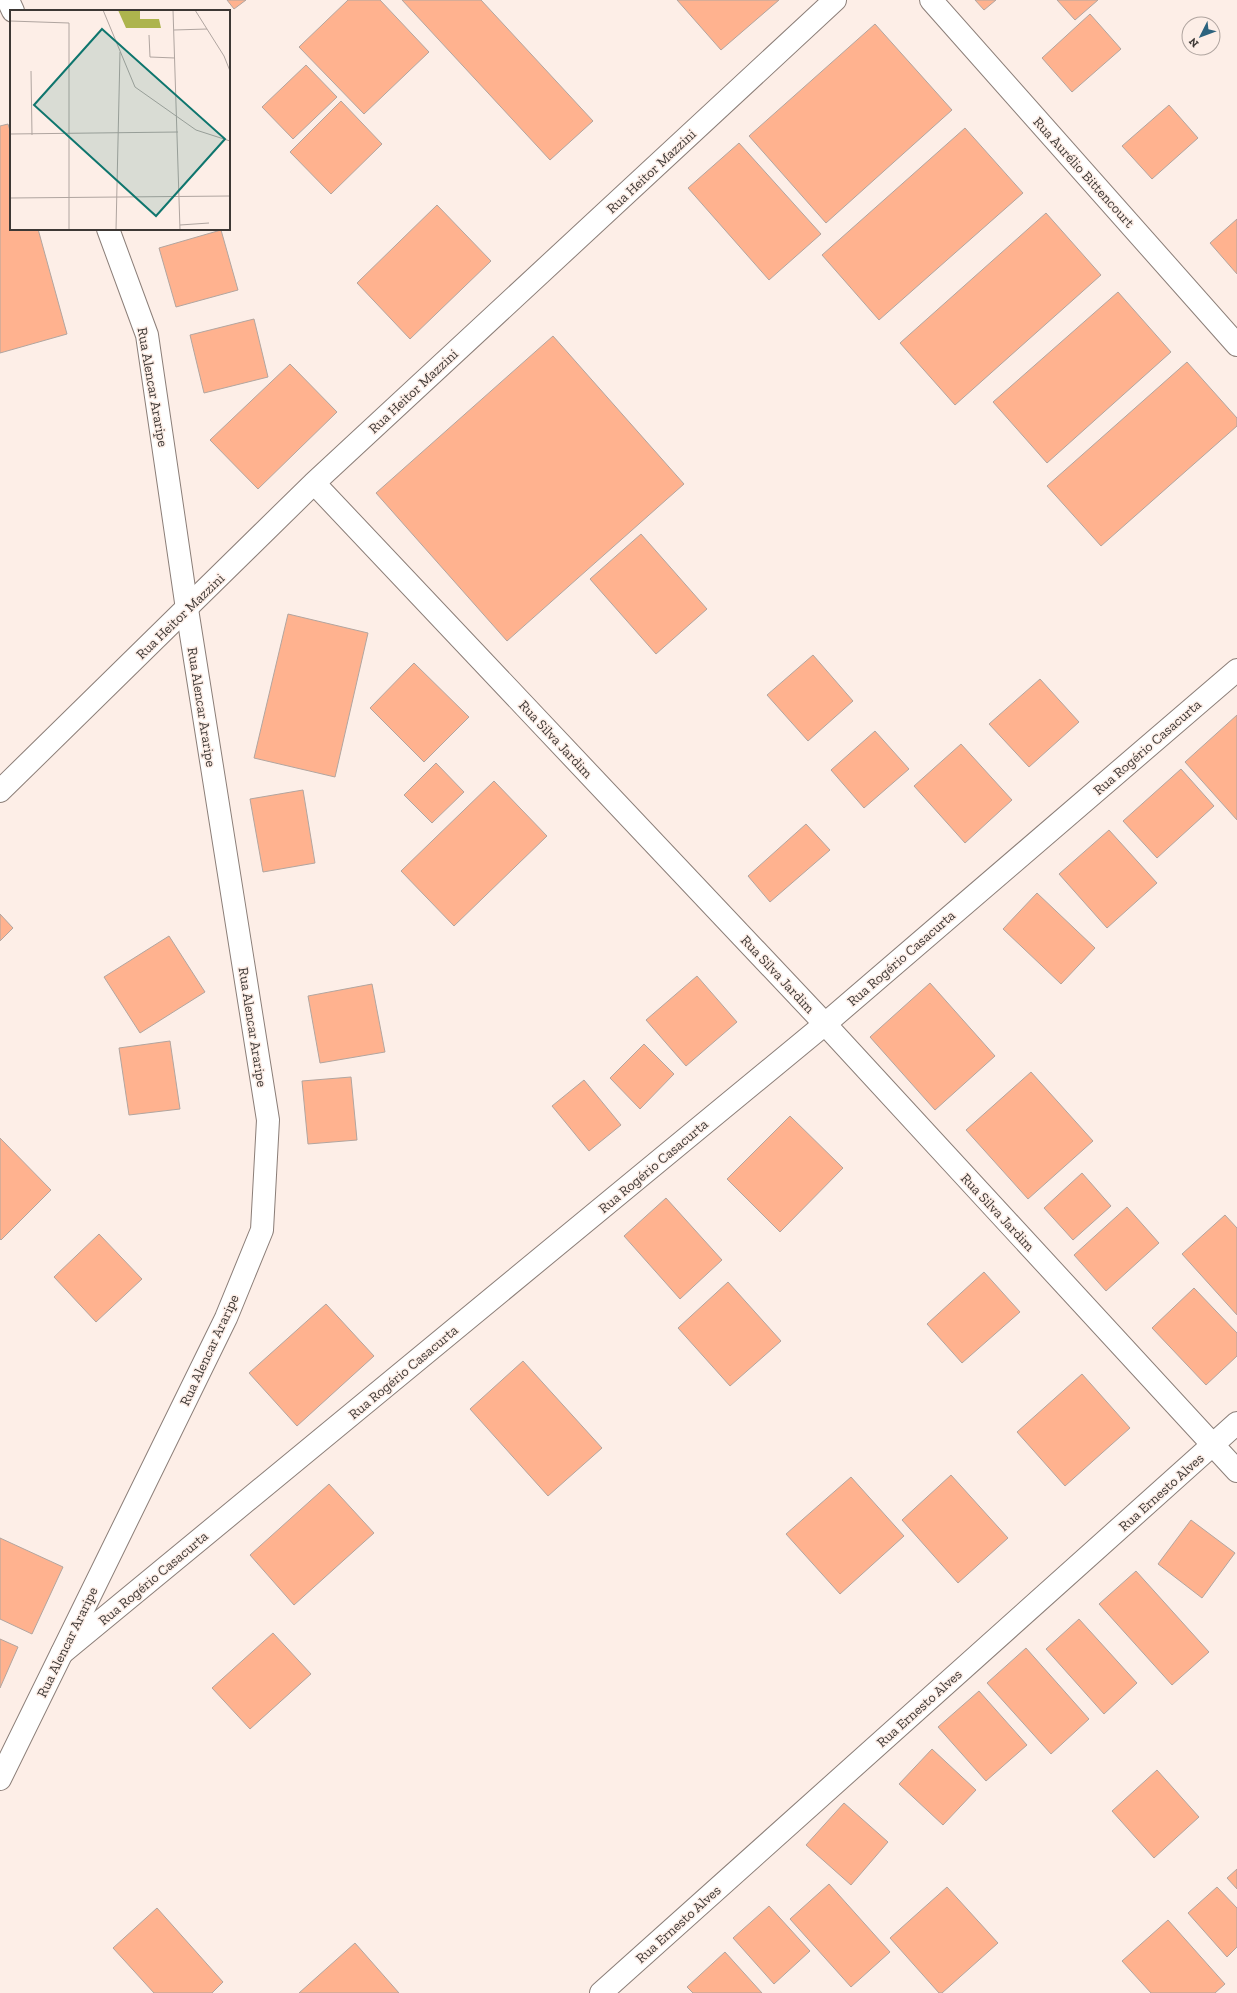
<svg xmlns="http://www.w3.org/2000/svg" width="1237" height="1993" viewBox="0 0 1237 1993" font-family="'Zilla Slab',serif">
<rect width="100%" height="100%" fill="#fdeee7"/>
<path fill="#ffb28f" stroke="#b2a59f" d="M227,0H246L234,9Z
M348,0H380L429,52L364,114L299,47Z
M402,0H481L593,121L550,160Z
M677,0H779L721,50Z
M975,0H996L984,10Z
M1057,0H1098L1075,20Z
M1090,14L1121,49L1072,92L1042,58Z
M875,24L952,110L826,223L749,136Z
M306,65L337,97L293,139L262,107Z
M341,101L382,144L331,194L290,152Z
M1169,105L1198,138L1152,179L1122,146Z
M8,124L11,134V229H38L67,334L0,353V126Z
M965,128L1023,193L879,320L822,255Z
M739,143L821,234L769,280L688,188Z
M437,205L491,261L410,339L357,283Z
M1046,213L1101,275L955,405L900,343Z
M1237,219V274L1210,243Z
M221,230L238,290L176,307L159,248Z
M1118,292L1171,352L1047,463L993,402Z
M254,319L268,377L204,393L190,335Z
M553,336L684,484L507,641L376,493Z
M1187,362L1237,418V426L1101,546L1047,486Z
M290,364L337,412L258,489L210,440Z
M641,534L707,609L656,654L590,579Z
M288,614L368,633L335,777L254,758Z
M813,655L853,701L808,741L767,695Z
M414,663L469,717L424,762L370,708Z
M1040,679L1079,722L1029,767L989,724Z
M1237,715V820L1185,762Z
M875,731L909,769L864,808L831,770Z
M961,744L1012,800L965,843L914,786Z
M436,763L464,792L432,823L404,795Z
M1181,769L1214,806L1157,858L1123,821Z
M494,781L547,836L454,926L401,871Z
M303,790L315,863L263,872L250,799Z
M806,824L830,850L770,902L748,876Z
M1109,830L1157,883L1107,928L1059,874Z
M1037,893L1095,948L1061,984L1003,929Z
M0,914L13,928L0,941Z
M169,936L205,992L140,1033L104,977Z
M697,976L737,1022L686,1066L646,1020Z
M930,983L995,1056L935,1110L870,1037Z
M372,984L385,1052L320,1063L308,996Z
M170,1041L180,1109L129,1115L119,1048Z
M644,1044L674,1074L640,1109L610,1078Z
M1031,1072L1093,1141L1028,1199L966,1130Z
M351,1077L357,1140L308,1144L302,1081Z
M584,1080L621,1125L589,1151L552,1106Z
M790,1116L843,1168L780,1232L727,1179Z
M0,1138L51,1190L1,1240L0,1239Z
M1082,1173L1111,1206L1073,1240L1044,1208Z
M666,1198L722,1260L680,1299L624,1236Z
M1127,1207L1159,1243L1106,1291L1074,1255Z
M1225,1215L1237,1228V1315L1182,1254Z
M99,1234L142,1279L96,1322L54,1277Z
M984,1272L1020,1312L962,1363L927,1324Z
M728,1282L781,1341L730,1386L678,1328Z
M1194,1288L1237,1333V1356L1206,1385L1152,1328Z
M326,1304L374,1356L297,1426L249,1373Z
M523,1361L602,1448L548,1496L470,1409Z
M1082,1374L1130,1428L1065,1486L1017,1432Z
M951,1475L1008,1538L958,1583L902,1520Z
M851,1477L904,1536L840,1594L786,1534Z
M329,1484L374,1533L294,1605L250,1555Z
M1191,1520L1235,1553L1202,1598L1158,1564Z
M0,1538L63,1567L32,1634L0,1619Z
M1136,1571L1209,1652L1172,1685L1099,1604Z
M1079,1619L1137,1683L1104,1714L1046,1649Z
M273,1633L311,1674L250,1729L212,1688Z
M0,1639L18,1647L0,1688Z
M1026,1648L1089,1719L1051,1754L987,1683Z
M979,1691L1027,1745L986,1781L938,1727Z
M932,1749L976,1790L943,1825L899,1784Z
M1157,1770L1199,1817L1154,1858L1112,1811Z
M844,1803L888,1842L851,1885L806,1845Z
M1237,1869V1889L1227,1878Z
M829,1884L890,1952L851,1987L790,1919Z
M947,1887L998,1943L942,1993H939L890,1938Z
M1217,1887L1237,1908V1947L1227,1957L1188,1913Z
M769,1906L810,1951L774,1984L733,1938Z
M157,1908L223,1982L212,1993H154L113,1948Z
M1168,1920L1225,1984L1215,1993H1151L1122,1961Z
M355,1943L399,1993H299Z
M725,1952L762,1993H693L687,1987Z"/>
<g fill="none" stroke-linecap="round" stroke-linejoin="round">
<defs>
<path id="minor" d="M931,0L1237,345
M314,483L825,1024L1237,1471
M0,791L314,483L835,0
M62,1653L825,1024L1237,670
M601,1993L1237,1423"/>
<path id="major" d="M8,0L13,11
M0,1779L226,1318L262,1230L268,1120L187,609L147,335L108,229"/>
</defs>
<use href="#minor" stroke="#8b7e78" stroke-width="24"/>
<use href="#major" stroke="#8b7e78" stroke-width="24"/>
<use href="#minor" stroke="#fff" stroke-width="22"/>
<use href="#major" stroke="#fff" stroke-width="22"/>
</g>
<g text-anchor="middle" stroke-width="3" stroke-linejoin="round" paint-order="stroke">
<g font-size="14" fill="#3d3835" stroke="#fdeee7">
<text transform="translate(651 171) rotate(-43)" y="5">Rua Heitor Mazzini</text>
<text transform="translate(1084 172) rotate(48)" y="5">Rua Aurélio Bittencourt</text>
<text transform="translate(153 387) rotate(80)" y="5">Rua Alencar Araripe</text>
<text transform="translate(413 391) rotate(-43)" y="5">Rua Heitor Mazzini</text>
<text transform="translate(180 616) rotate(-44)" y="5">Rua Heitor Mazzini</text>
<text transform="translate(202 707) rotate(81)" y="5">Rua Alencar Araripe</text>
<text transform="translate(556 739) rotate(47)" y="5">Rua Silva Jardim</text>
<text transform="translate(1147 747) rotate(-41)" y="5">Rua Rogério Casacurta</text>
<text transform="translate(901 958) rotate(-41)" y="5">Rua Rogério Casacurta</text>
<text transform="translate(778 974) rotate(47)" y="5">Rua Silva Jardim</text>
<text transform="translate(253 1027) rotate(81)" y="5">Rua Alencar Araripe</text>
<text transform="translate(653 1166) rotate(-40)" y="5">Rua Rogério Casacurta</text>
<text transform="translate(998 1212) rotate(47)" y="5">Rua Silva Jardim</text>
<text transform="translate(209 1350) rotate(-65)" y="5">Rua Alencar Araripe</text>
<text transform="translate(403 1372) rotate(-40)" y="5">Rua Rogério Casacurta</text>
<text transform="translate(1161 1492) rotate(-42)" y="5">Rua Ernesto Alves</text>
<text transform="translate(153 1578) rotate(-40)" y="5">Rua Rogério Casacurta</text>
<text transform="translate(67 1642) rotate(-64)" y="5">Rua Alencar Araripe</text>
<text transform="translate(919 1708) rotate(-42)" y="5">Rua Ernesto Alves</text>
<text transform="translate(678 1924) rotate(-42)" y="5">Rua Ernesto Alves</text>
</g>
</g>
<g transform="translate(10 10)">
<rect width="220" height="220" fill="#fdeee7"/>
<path d="M108,0H130V9H149L151,18H116Z" fill="#adb44d"/>
<path fill="none" stroke="#b0a5a0" stroke-width="1" d="M93,0L125,77L186,120L220,131M163,0L170,220M185,0L214,46L220,61M0,11L59,13V220M164,20L197,19M139,25L140,47L165,48M21,61L22,125M0,124L168,122M0,188L220,186M170,215L199,213M106,220L110,42"/>
<path fill="#0f766e" fill-opacity="0.15" stroke="#0f766e" stroke-width="2" d="M92,19L215,129L146,206L24,95Z"/>
<rect width="220" height="220" fill="none" stroke="#3d3835" stroke-width="2"/>
</g>
<g transform="translate(1201 36) rotate(228)"><circle r="19" fill="#fdeee7" stroke="#b0a5a0"/>
<path d="M0-3L7 15L0 10L-7 15Z" fill="#2d637e"/>
<text y="-6" font-size="11" font-weight="bold" text-anchor="middle" fill="#3d3835">N</text>
</g>
</svg>
